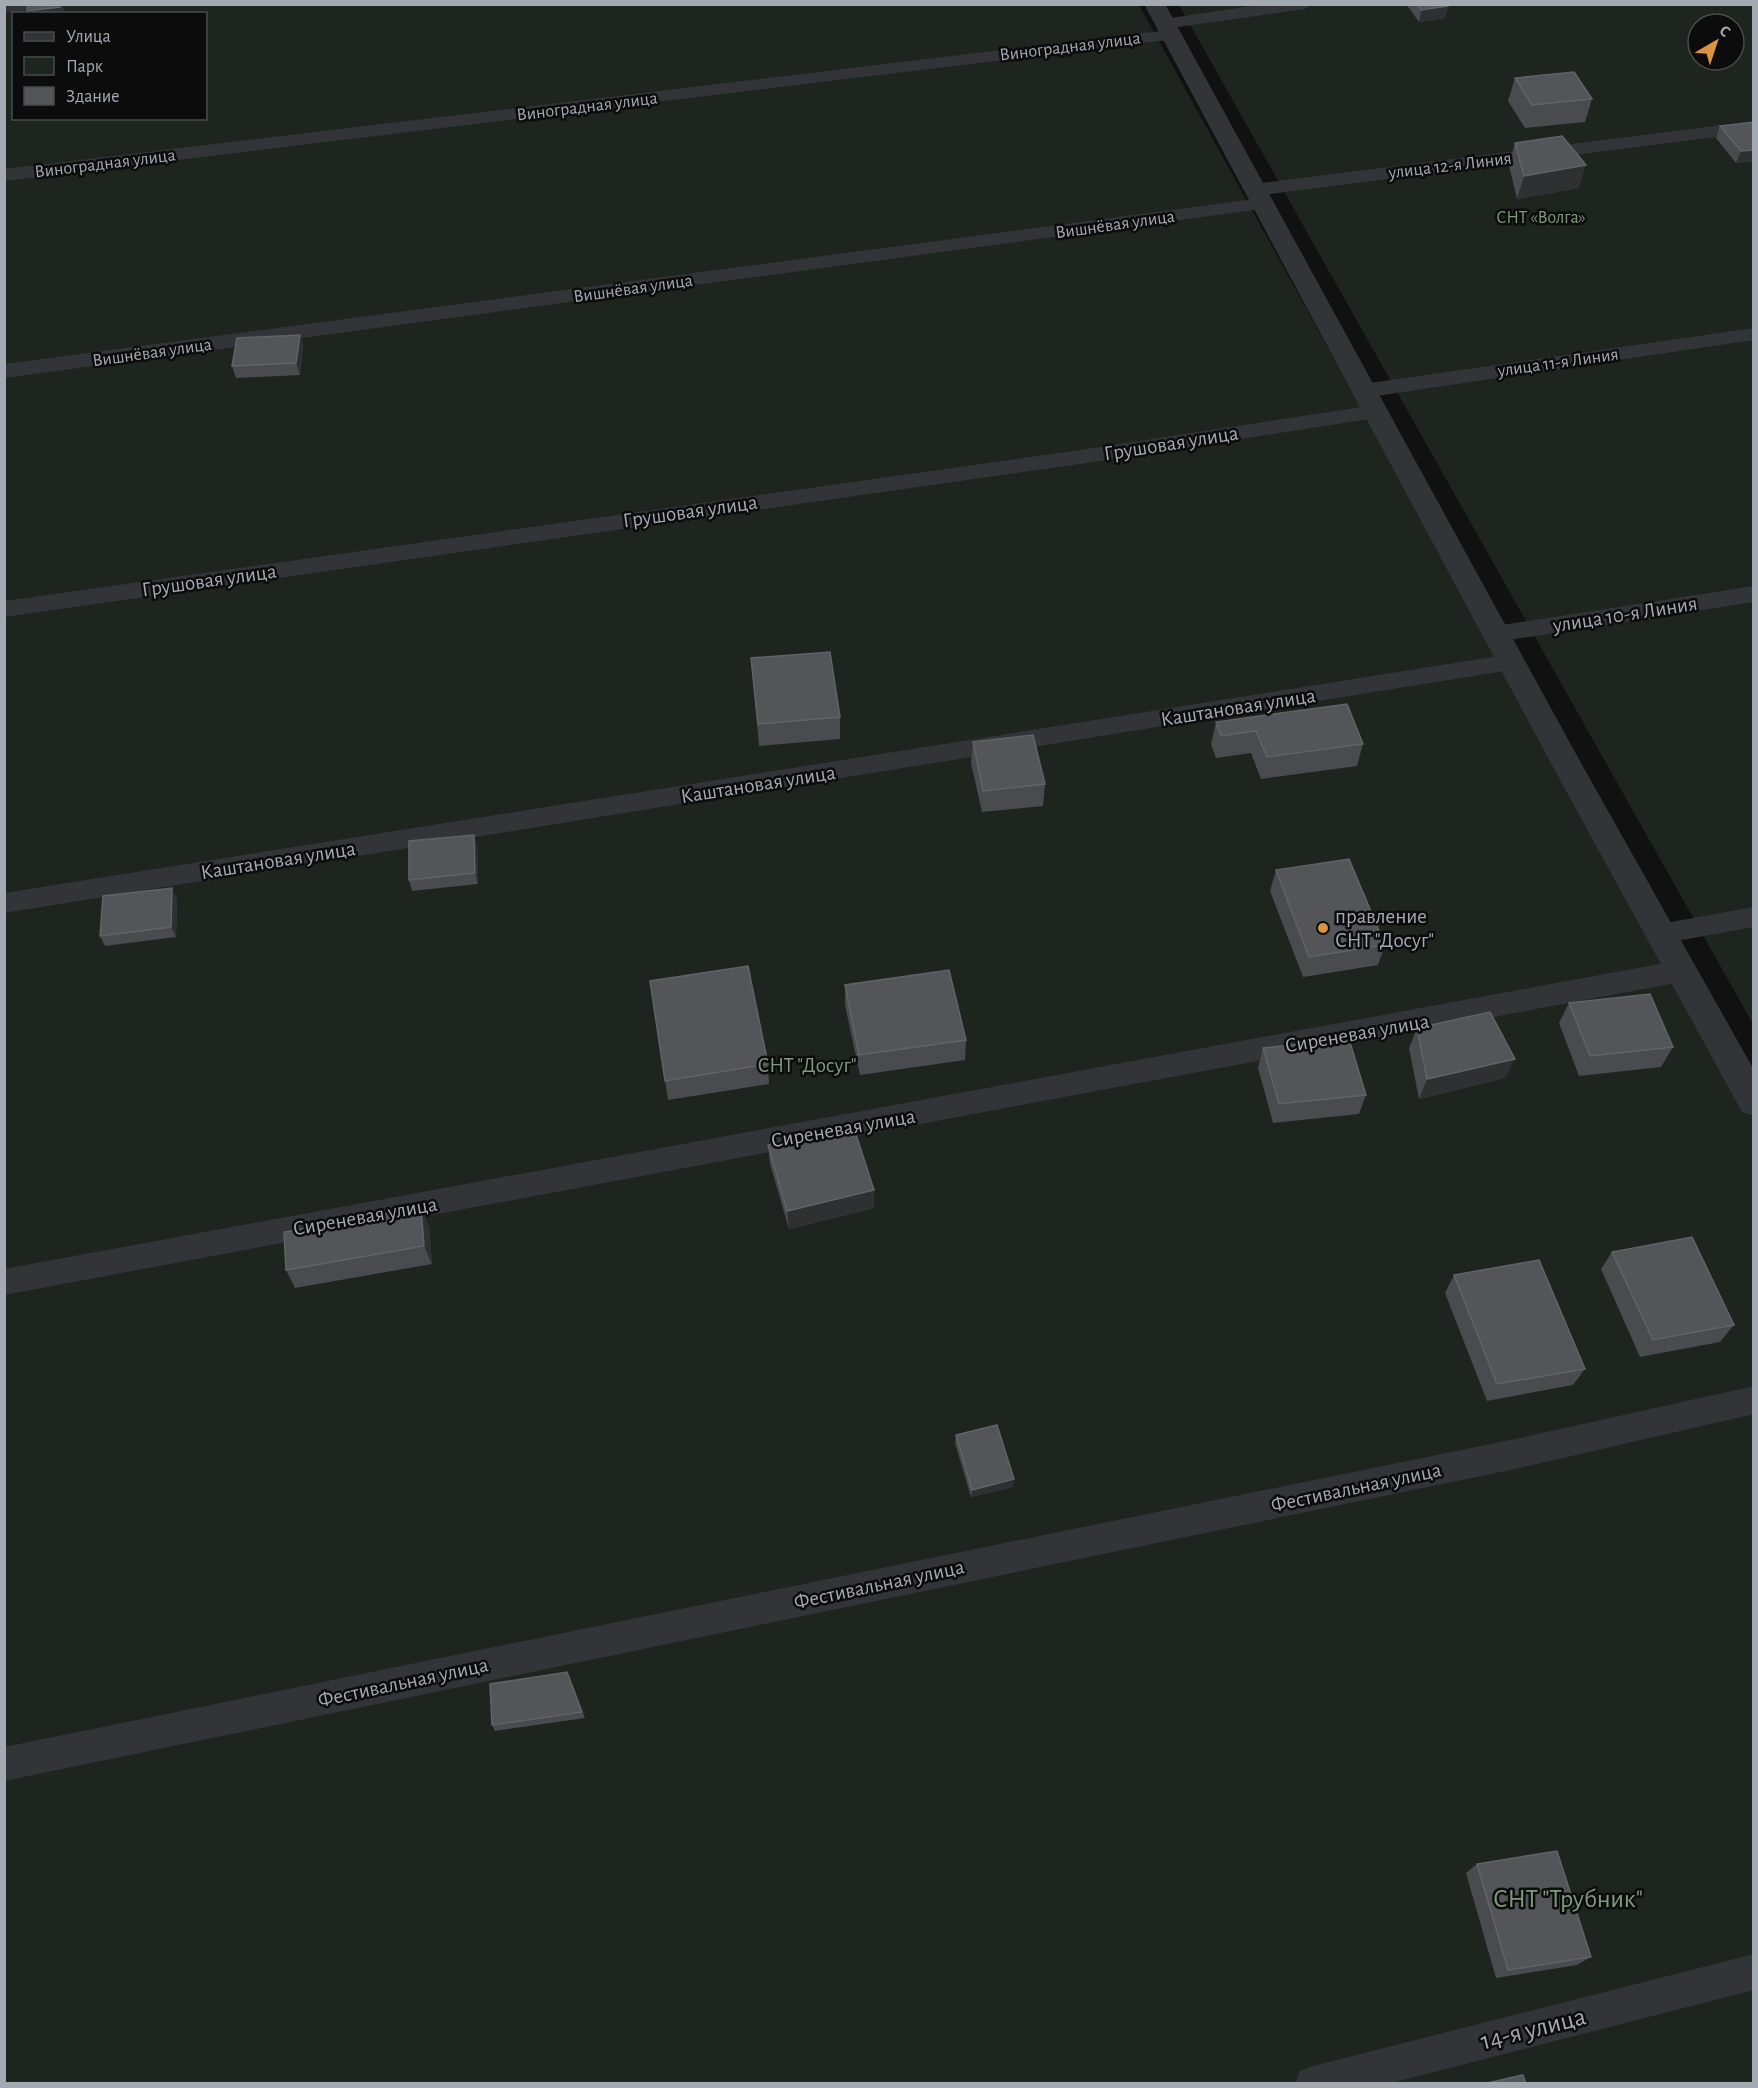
<svg xmlns="http://www.w3.org/2000/svg" width="1758" height="2088" viewBox="0 0 1758 2088" font-family="'Alegreya Sans',sans-serif">
<rect width="100%" height="100%" fill="#111112"/>
<path fill="#1e241e" fill-rule="evenodd" d="M5,5H1139L1753,1119V2083L5,2084ZM14,14H206V118H14Z
M1179,5H1753V1024ZM1698,24H1734V60H1698Z"/>
<g fill="none" stroke-linecap="round" stroke-linejoin="round">
<path fill="#323437" fill-rule="evenodd" d="M4,4H47L39,9L4,13Z
M1265,4H1313L1305,9L1164,29L1155,24L1164,19Z
M1170,30L1176,31L1179,35L1176,39L4,181V169Z
M1754,121V132L1254,196L1244,190L1254,184Z
M1262,198L1272,204L1269,208L4,378V364Z
M1754,328V340L1363,398L1356,396L1353,391L1356,386L1363,384Z
M1375,405L1382,407L1386,412L1382,417L1080,464L4,617V601L1080,450Z
M1754,586V602L1496,642L1488,640L1484,634L1488,628L1496,626Z
M1511,654L1519,656L1523,662L1519,668L1511,670L4,913V893Z
M1754,907V927L1660,944L1651,941L1647,934L1651,927L1660,924Z
M1681,960L1690,963L1694,971L1690,979L1681,982L4,1295V1269Z
M1754,1386V1414L1520,1468L4,1781V1747L1520,1438Z
M1754,1954V1990L1387,2084H1295L1300,2071L1313,2066Z"/>
<path fill="#323437" fill-rule="evenodd" d="M1144,4H1165L1581,763L1754,1070V1116L1742,1112L1554,769Z"/>
</g>
<path fill="#4a4b4e" d="M1406,4H1447L1448,6L1445,18L1419,22Z
M1515,78L1592,99L1585,122L1525,128L1508,101Z
M1754,122V161L1736,163L1716,138L1720,126Z
M1515,143L1579,188L1517,199L1509,166Z
M300,335L303,347L300,375L236,378L232,366Z
M751,658L840,717V739L759,746Z
M1216,722L1363,744L1357,766L1261,779L1251,753L1216,758L1211,744Z
M973,742L1045,784L1043,806L982,812L971,763Z
M477,845L478,884L412,891L409,880Z
M1276,870L1385,945L1378,965L1303,977L1270,891Z
M177,899L176,937L105,946L100,936Z
M650,981L768,1064L769,1084L668,1100Z
M845,985L966,1040L965,1060L860,1075L845,1005Z
M1569,1003L1673,1047L1661,1067L1579,1076L1559,1023Z
M1417,1028L1505,1078L1419,1099L1409,1048Z
M1263,1048L1366,1095L1359,1114L1273,1123L1258,1068Z
M768,1145L874,1190V1208L789,1229L770,1164Z
M429,1226L432,1264L295,1288L286,1270Z
M1612,1252L1734,1325L1720,1342L1640,1357L1601,1269Z
M1454,1275L1585,1369L1573,1385L1487,1401L1445,1293Z
M956,1435L1013,1487L971,1497L955,1443Z
M567,1672L585,1718L495,1731L492,1725Z
M1477,1864L1591,1957L1577,1965L1496,1978L1466,1873Z"/>
<path fill="#2f3032" d="M60,4H63L64,8V14H28L27,11Z
M1448,6L1445,18L1419,22L1421,10Z
M1754,150V161L1736,163L1741,151Z
M1586,165L1579,188L1517,199L1524,176Z
M300,335L303,347L300,375L296,363Z
M474,835L477,845L478,884L475,873Z
M172,888L177,899L176,937L171,927Z
M1515,1059L1505,1078L1419,1099L1427,1079Z
M874,1190V1208L789,1229L787,1211Z
M421,1208L429,1226L432,1264L424,1246Z
M1014,1479L1013,1487L971,1497L972,1490Z"/>
<path fill="#535559" stroke="#606367" stroke-width="1.5" d="M28,4H60V7L27,11Z
M1417,4H1447L1448,6L1421,10Z
M1574,72L1592,99L1532,105L1515,78Z
M1754,122V150L1741,151L1720,126Z
M1562,136L1586,165L1524,176L1515,143Z
M300,335L296,363L232,366L237,338Z
M830,652L840,717L758,724L751,658Z
M1347,704L1363,744L1267,757L1256,731L1221,736L1216,722Z
M1033,735L1045,784L983,791L973,742Z
M474,835L475,873L409,880V841Z
M1349,859L1385,945L1309,957L1276,870Z
M172,888L171,927L100,936L103,896Z
M748,966L768,1064L665,1081L650,981Z
M949,970L966,1040L859,1055L845,985Z
M1650,994L1673,1047L1590,1056L1569,1003Z
M1490,1012L1515,1059L1427,1079L1417,1028Z
M1349,1039L1366,1095L1279,1104L1263,1048Z
M853,1125L874,1190L787,1211L768,1145Z
M421,1208L424,1246L286,1270L284,1232Z
M1692,1237L1734,1325L1653,1340L1612,1252Z
M1539,1260L1585,1369L1497,1384L1454,1275Z
M997,1425L1014,1479L972,1490L956,1435Z
M567,1672L582,1712L492,1725L490,1684Z
M1557,1851L1591,1957L1508,1970L1477,1864Z
M1523,2075L1526,2084H1483Z"/>
<circle fill="#da9341" stroke="#0c0c0d" stroke-width="2" cx="1323" cy="928" r="6"/>
<g text-anchor="middle" stroke-width="5" stroke-linejoin="round" paint-order="stroke">
<g font-size="18" fill="#a4aab1" stroke="#0c0c0d">
<text transform="translate(1070 46) rotate(-7)" y="6">Виноградная улица</text>
<text transform="translate(587 106) rotate(-7)" y="6">Виноградная улица</text>
<text transform="translate(105 163) rotate(-7)" y="6">Виноградная улица</text>
<text transform="translate(1450 165) rotate(-7)" y="6">улица 12-я Линия</text>
<text transform="translate(1115 224) rotate(-8)" y="6">Вишнёвая улица</text>
<text transform="translate(633 288) rotate(-8)" y="6">Вишнёвая улица</text>
<text transform="translate(152 352) rotate(-8)" y="6">Вишнёвая улица</text>
<text transform="translate(1558 362) rotate(-8)" y="6">улица 11-я Линия</text>
</g>
<g font-size="18" fill="#7f9a7d" stroke="#0c0c0d">
<text x="1541" y="223">СНТ «Волга»</text>
</g>
<g font-size="21" fill="#a4aab1" stroke="#0c0c0d">
<text transform="translate(1171 443) rotate(-9)" y="7">Грушовая улица</text>
<text transform="translate(690 511) rotate(-8)" y="7">Грушовая улица</text>
<text transform="translate(209 580) rotate(-8)" y="7">Грушовая улица</text>
<text transform="translate(1625 614) rotate(-9)" y="7">улица 10-я Линия</text>
<text transform="translate(1238 707) rotate(-9)" y="7">Каштановая улица</text>
<text transform="translate(758 784) rotate(-9)" y="7">Каштановая улица</text>
<text transform="translate(278 860) rotate(-9)" y="7">Каштановая улица</text>
<text transform="translate(1357 1033) rotate(-10)" y="7">Сиреневая улица</text>
<text transform="translate(843 1128) rotate(-10)" y="7">Сиреневая улица</text>
<text transform="translate(365 1216) rotate(-10)" y="7">Сиреневая улица</text>
<text transform="translate(1356 1487) rotate(-12)" y="7">Фестивальная улица</text>
<text transform="translate(879 1584) rotate(-12)" y="7">Фестивальная улица</text>
<text transform="translate(403 1682) rotate(-12)" y="7">Фестивальная улица</text>
</g>
<g font-size="21" fill="#a4aab1" stroke="#0c0c0d" text-anchor="start">
<text x="1335" y="923">правление<tspan x="1335" dy="24">СНТ "Досуг"</tspan></text>
</g>
<g font-size="21" fill="#7f9a7d" stroke="#0c0c0d">
<text x="807" y="1072">СНТ "Досуг"</text>
</g>
<g font-size="26" fill="#7f9a7d" stroke="#0c0c0d">
<text x="1568" y="1907">СНТ "Трубник"</text>
</g>
<g font-size="26" fill="#a4aab1" stroke="#0c0c0d">
<text transform="translate(1533 2028) rotate(-14)" y="9">14-я улица</text>
</g>
</g>
<rect width="1758" height="2088" fill="none" stroke="#a4aab1" stroke-width="12"/>
<rect x="12" y="12" width="195" height="108" fill="#0c0c0d" stroke="#494b4f" stroke-width="1.5"/>
<rect x="24" y="32" width="30" height="9" fill="#323437" stroke="#494b4f" stroke-width="1.5"/>
<text x="66" y="42" font-size="18" fill="#a4aab1">Улица</text>
<rect x="24" y="57" width="30" height="18" fill="#1e241e" stroke="#494b4f" stroke-width="1.5"/>
<text x="66" y="72" font-size="18" fill="#a4aab1">Парк</text>
<rect x="24" y="87" width="30" height="18" fill="#535559" stroke="#494b4f" stroke-width="1.5"/>
<text x="66" y="102" font-size="18" fill="#a4aab1">Здание</text>
<g transform="translate(1716 42) rotate(39)"><circle r="28" fill="#0c0c0d" stroke="#494b4f" stroke-width="1.5"/>
<path d="M0-4.5L10 22L0 15L-10 22Z" fill="#da9341"/>
<text y="-9" font-size="16" font-weight="bold" text-anchor="middle" fill="#a4aab1">С</text>
</g>
</svg>
